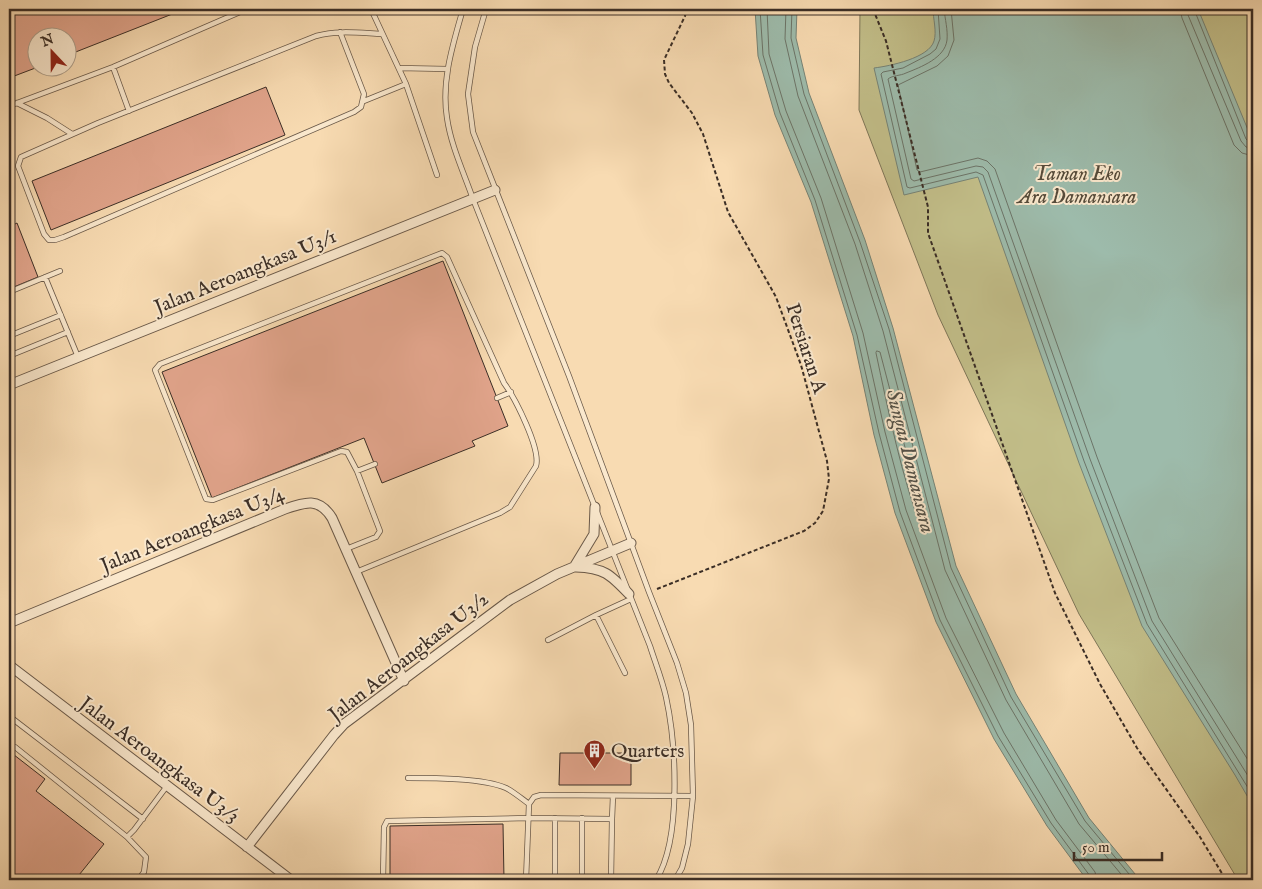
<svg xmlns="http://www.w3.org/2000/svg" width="1262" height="889" viewBox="0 0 1262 889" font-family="'IM FELL English',serif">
<rect width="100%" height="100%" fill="#f8dbb2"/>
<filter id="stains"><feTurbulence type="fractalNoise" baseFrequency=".004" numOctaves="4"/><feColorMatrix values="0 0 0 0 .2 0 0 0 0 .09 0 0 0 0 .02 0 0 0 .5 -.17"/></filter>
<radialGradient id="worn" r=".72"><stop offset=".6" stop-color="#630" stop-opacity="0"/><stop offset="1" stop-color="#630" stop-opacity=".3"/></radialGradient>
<path fill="#c2be89" stroke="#7e7658" d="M860,9H1253V880H1238L1079,614L938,315L859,110Z"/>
<path fill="#9dbbab" stroke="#768376" d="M755,9H797L796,38L809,93L865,240L893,328L956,566L1016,694L1089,818L1140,880H1087L1047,826L994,739L936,622L895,513L874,435L853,336L811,202L775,115L758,56Z
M933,9H1198L1253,142V806L1235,775L1142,626L1079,463L978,177L904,195L874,68C890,66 929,58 934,41C937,32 933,18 933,9Z"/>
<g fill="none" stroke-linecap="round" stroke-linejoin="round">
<path stroke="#6c7468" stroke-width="1" d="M760,9L763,55L780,113L815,200L857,335L879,433L900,512L940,620L998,736L1051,823L1090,876L1091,880
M767,9L769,54L786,111L821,198L863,333L885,432L906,510L946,618L1004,733L1056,820L1095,872L1097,880
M786,9L785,39L798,96L855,244L883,331L945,570L1006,700L1079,824L1126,880
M792,9L791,38L804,94L860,242L889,329L951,568L1011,697L1085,821L1134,880
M938,9L940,39L936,49L930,54L903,68L883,72L881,74L907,187L910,188L976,172L983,175L1084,461L1147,624L1253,796
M944,9C945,19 948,30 947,40C945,58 921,67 906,73C900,76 893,75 888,79L911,179L914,181L976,166L983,167L988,172L1090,459L1152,621L1253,784
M951,9L954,40L948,56L937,66L898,85L917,170L920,172L978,158L987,161L995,169L1097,457L1159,618L1253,768
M1180,9L1182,18L1234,145L1242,153L1253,156
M1188,9V15L1241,141L1246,147L1253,149
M1194,9L1246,139L1249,142H1253
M877,351L880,352L927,531L925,534L923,533C901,475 889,414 876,353Z"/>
</g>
<path fill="#e1a48b" stroke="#3b2e26" d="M9,9H185L68,55V38H38V67L9,78Z
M266,87L285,135L51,230L32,181Z
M17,223L38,277L9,289V227Z
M443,261L508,426L472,441L475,446L382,483L364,438L212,498L162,372Z
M9,751L45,779L36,791L104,844L75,880H9Z
M560,753H631V785H559Z
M503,824L504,880H390V826Z"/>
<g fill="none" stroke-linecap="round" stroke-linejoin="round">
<defs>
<path id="service" d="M371,9L406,84L437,175
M463,9C453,44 441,81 447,118C451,146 464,173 473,199L650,646C655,662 662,679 666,697C676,743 682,839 656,880
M486,9L475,47L468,94L473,132L569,376L649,592L677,663L686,693L691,725L693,796L688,844L682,868L675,880
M340,32L364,94L361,107L354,112L64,237L55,240H49L44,234L18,166L21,157L98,123L316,36C337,30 360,33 382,34
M113,67L129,111
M399,68L447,69
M364,101L406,84
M17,103L47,118L72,134
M9,106L113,67L247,9
M9,206L12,216L9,223
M45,277L78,357
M9,292L60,271
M9,336L61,315
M9,356L68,332
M497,398L511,392
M357,471L375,464
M346,549L376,537L380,531L357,471L347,452L341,451L213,500L206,499L155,370L160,364L442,253L447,257L504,383C515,398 541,449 536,466L510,507L500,513L356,572
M596,615L625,673
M548,640L596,615L631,599
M9,716L143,819
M9,745L15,747L127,837L146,857L144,872L138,880
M408,778C434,778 483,778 506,788C514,792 522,799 529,804
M582,818V880
M612,819L613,796
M127,837L134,830L167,786
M383,880L384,827L387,821L528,818L612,819L611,880
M526,880L529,804L534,797L541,795L693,796
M555,880V818"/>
<path id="minor" d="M9,385L495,190
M574,567L594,534L595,507
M576,567C604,568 610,574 629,594
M9,623L285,509C305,502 319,497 332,518L404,681
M9,665L291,880
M247,847L334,735L344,724L510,600L557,574L631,543"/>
</defs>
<use href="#service" stroke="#6a5949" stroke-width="6"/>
<use href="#minor" stroke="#6a5949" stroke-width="11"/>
<path stroke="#3b2e26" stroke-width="2" stroke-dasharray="4 2.5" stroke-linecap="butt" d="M873,9L886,41L928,207V233L1055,593L1100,684L1137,748L1200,837L1226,880
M657,589L804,531L815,523L823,511L829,479L827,461L801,365L776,297L728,212L703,134L692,113L669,83L665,74L664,60L685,16L687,9"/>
<use href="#service" stroke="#fae8cd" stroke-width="4.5"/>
<use href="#minor" stroke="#fae8cd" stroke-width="9"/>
</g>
<defs>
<symbol id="building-pin" viewBox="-11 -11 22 30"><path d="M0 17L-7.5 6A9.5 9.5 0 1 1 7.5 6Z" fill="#8f2418" stroke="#fae8cd"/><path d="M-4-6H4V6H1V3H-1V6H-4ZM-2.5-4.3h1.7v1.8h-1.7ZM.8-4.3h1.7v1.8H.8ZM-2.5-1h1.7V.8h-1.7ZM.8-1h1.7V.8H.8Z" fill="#fff"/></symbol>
</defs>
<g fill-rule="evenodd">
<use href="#building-pin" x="582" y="738" width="25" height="34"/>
</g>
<g text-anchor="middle" stroke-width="4" stroke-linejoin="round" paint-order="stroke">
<g font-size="20" font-style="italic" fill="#564b3a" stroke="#fae8cd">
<text x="1077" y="180">Taman Eko<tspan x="1077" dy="23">Ara Damansara</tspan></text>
</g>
<g font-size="20" fill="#3b2e26" stroke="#fae8cd">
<text transform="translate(245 271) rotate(-22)" y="7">Jalan Aeroangkasa U3/1</text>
<text transform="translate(807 348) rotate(72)" y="7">Persiaran A</text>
<text transform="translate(192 529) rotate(-22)" y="7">Jalan Aeroangkasa U3/4</text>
<text transform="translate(408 656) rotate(-38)" y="7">Jalan Aeroangkasa U3/2</text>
<text transform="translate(160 759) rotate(37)" y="7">Jalan Aeroangkasa U3/3</text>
</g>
<g font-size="20" fill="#3b2e26" stroke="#fae8cd" text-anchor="start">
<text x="611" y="757">Quarters</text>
</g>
<g font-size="21" font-style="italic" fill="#545147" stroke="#fae8cd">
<text transform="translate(911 461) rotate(76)" y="7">Sungai Damansara</text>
</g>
</g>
<rect width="1262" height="889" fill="none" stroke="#f8dbb2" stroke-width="30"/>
<rect x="10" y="10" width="1242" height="869" fill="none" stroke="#3b2e26" stroke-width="2.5"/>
<rect x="15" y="15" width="1232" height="859" fill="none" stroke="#3b2e26"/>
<g transform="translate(52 52) rotate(338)"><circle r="24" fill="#fae8cd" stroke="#ae9e8a"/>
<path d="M0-4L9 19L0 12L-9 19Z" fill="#8f2418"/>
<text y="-8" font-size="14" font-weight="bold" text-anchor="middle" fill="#3b2e26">N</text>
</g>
<path d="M1074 852v8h88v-8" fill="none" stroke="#3b2e26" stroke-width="2.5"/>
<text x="1082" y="852" font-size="15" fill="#3b2e26" stroke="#fae8cd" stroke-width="4" paint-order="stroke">50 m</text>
<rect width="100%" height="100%" filter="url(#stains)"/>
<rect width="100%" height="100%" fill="url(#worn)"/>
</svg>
